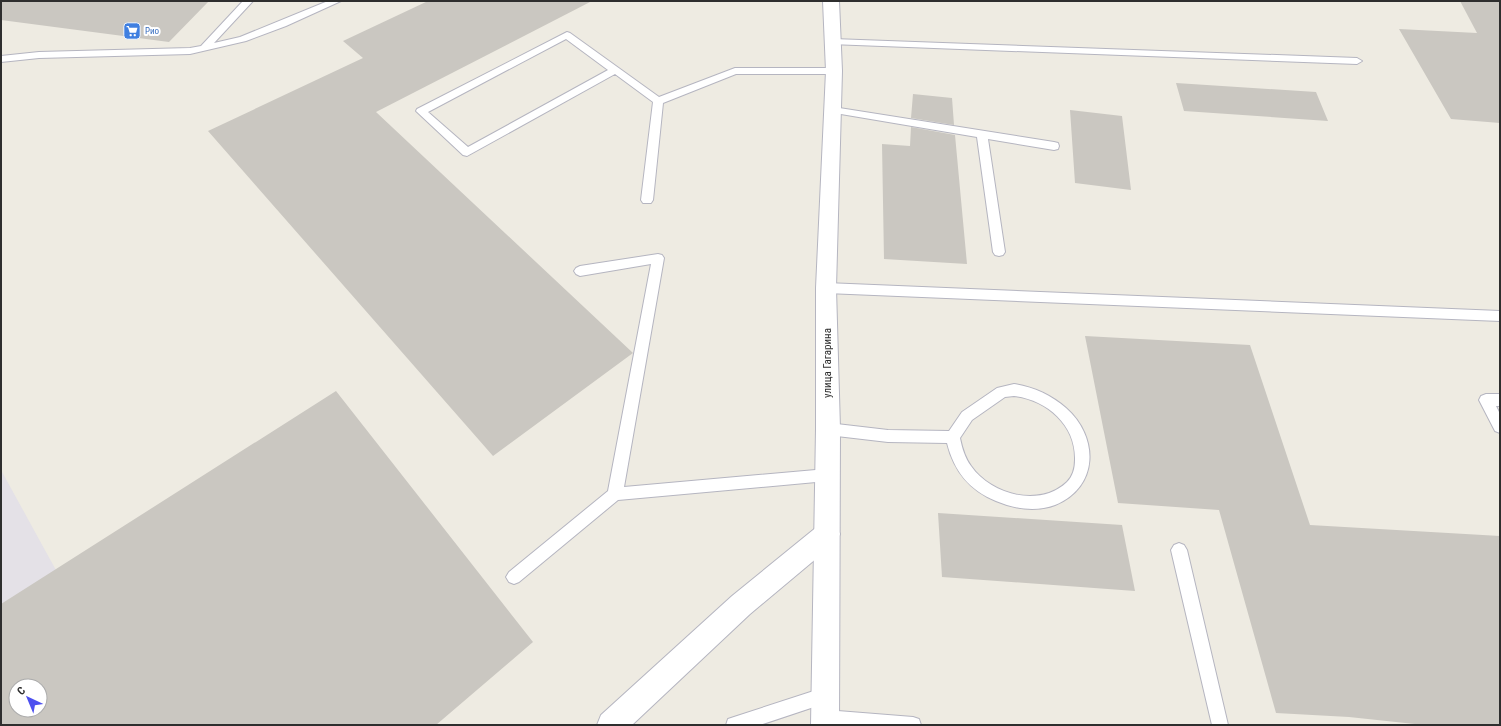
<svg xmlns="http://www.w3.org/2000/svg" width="1501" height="726" viewBox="0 0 1501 726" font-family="'Roboto Condensed',sans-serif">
<rect width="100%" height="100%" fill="#eeebe2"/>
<path fill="#e4e1e7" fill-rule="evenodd" d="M1,470L141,725H1ZM16,686H40V710H16Z"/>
<path fill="#cac7c1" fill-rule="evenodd" d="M1,1H209L169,42L1,20Z
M428,1H592L376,112L633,353L493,456L208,131L363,58L343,41Z
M1460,1H1500V123L1451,119L1399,29L1477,33Z
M1176,83L1316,92L1328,121L1184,111Z
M913,94L952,98L954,125L911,118Z
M1070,110L1122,116L1131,190L1075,183Z
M911,127L955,135L967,264L884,259L882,144L910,146Z
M1085,336L1250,345L1310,525L1500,536V725H1424L1349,717L1276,713L1219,510L1118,503Z
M336,391L533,642L436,725H1V604ZM16,686H40V710H16Z
M938,513L1122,525L1135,591L942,577Z"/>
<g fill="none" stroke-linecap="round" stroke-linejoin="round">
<defs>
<path id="lane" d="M243,1H253L214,43L240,37L328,1H341L286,26L246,41L190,54L39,58L1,62V56L39,52L190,48L201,46Z
M567,32L570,33L659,97L735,68H834L839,71L834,74H736L663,103L653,200L651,203H643L641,200L653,102L615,74L467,156L463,155L416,111L417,109ZM566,39L608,70L468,147L428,112Z
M833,39L1357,58L1362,61L1357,64L830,44L828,42L830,40Z
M833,107L1054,142L1058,143L1059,146L1058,149L1054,150L988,139L1005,252L1003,255L999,256L995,255L993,252L977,137L829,112L828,110Z
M658,254L662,255L664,258L624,487L827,469L832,470L834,475L832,480L827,481L618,500L519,582L514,584L509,582L506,577L509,572L608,491L651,264L580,276L576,274L574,271L576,268L580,266Z
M826,283L1500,311V321L826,293L822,291L820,288L822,285Z
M1014,384C1033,387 1051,395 1066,408C1099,437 1099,487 1055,505C1036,512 1015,509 996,501C969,490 954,471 947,443L888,442L828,435L823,433L821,429L823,425L828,423L888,430L949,431L962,412L997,388ZM1014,396C1047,400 1076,425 1075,460C1075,468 1073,476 1067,482C1040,508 991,495 971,466C965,458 962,448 960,438L972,420L1005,397Z
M1486,394H1500V406H1496L1500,414V433L1495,431L1479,400L1481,396Z
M1179,543L1184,545L1187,550L1228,725H1212L1171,550L1174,545Z
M826,687L832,689L834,695L832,701L760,725H726L728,719L734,717Z
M825,710L913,717L919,719L921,725H822L819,724L817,718L819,712Z"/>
<path id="street" d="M827,522L836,526L840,534L836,542L750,614L632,725H597L601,715L732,596L818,526Z"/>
<path id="secondary" d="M823,1H839L842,71L836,288L840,429L839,725H811L816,429V288L826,71Z"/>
</defs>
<use href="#lane" stroke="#b5b5c0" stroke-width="2"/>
<use href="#street" stroke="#b5b5c0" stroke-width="2"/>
<use href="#secondary" stroke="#b5b5c0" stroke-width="2"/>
<use href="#lane" fill="#fff" fill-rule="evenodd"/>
<use href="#street" fill="#fff" fill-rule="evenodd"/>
<use href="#secondary" fill="#fff" fill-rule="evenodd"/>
</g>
<defs>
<symbol id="supermarket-square" viewBox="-11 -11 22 22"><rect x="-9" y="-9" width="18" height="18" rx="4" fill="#3f7fe0" stroke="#fff"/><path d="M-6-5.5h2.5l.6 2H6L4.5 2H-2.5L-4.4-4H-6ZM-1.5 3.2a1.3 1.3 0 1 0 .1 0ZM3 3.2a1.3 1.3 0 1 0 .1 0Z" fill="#fff"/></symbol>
</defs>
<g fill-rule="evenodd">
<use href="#supermarket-square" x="122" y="21" width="20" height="20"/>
</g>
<g text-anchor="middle" stroke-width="4" stroke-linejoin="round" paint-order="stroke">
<g font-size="9" fill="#366cbe" stroke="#fff" text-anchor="start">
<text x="145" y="34">Рио</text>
</g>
<g font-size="11" fill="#2e2e2e" stroke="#fff">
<text transform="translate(827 363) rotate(-90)" y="4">улица Гагарина</text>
</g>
</g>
<rect width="1501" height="726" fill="none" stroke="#2e2e2e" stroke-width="4"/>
<g transform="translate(28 698) rotate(316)"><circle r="19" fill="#ffffff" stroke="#ababab"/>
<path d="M0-3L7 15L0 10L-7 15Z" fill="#4d50ef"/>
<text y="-6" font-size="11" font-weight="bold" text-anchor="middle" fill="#2e2e2e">С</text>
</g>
</svg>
